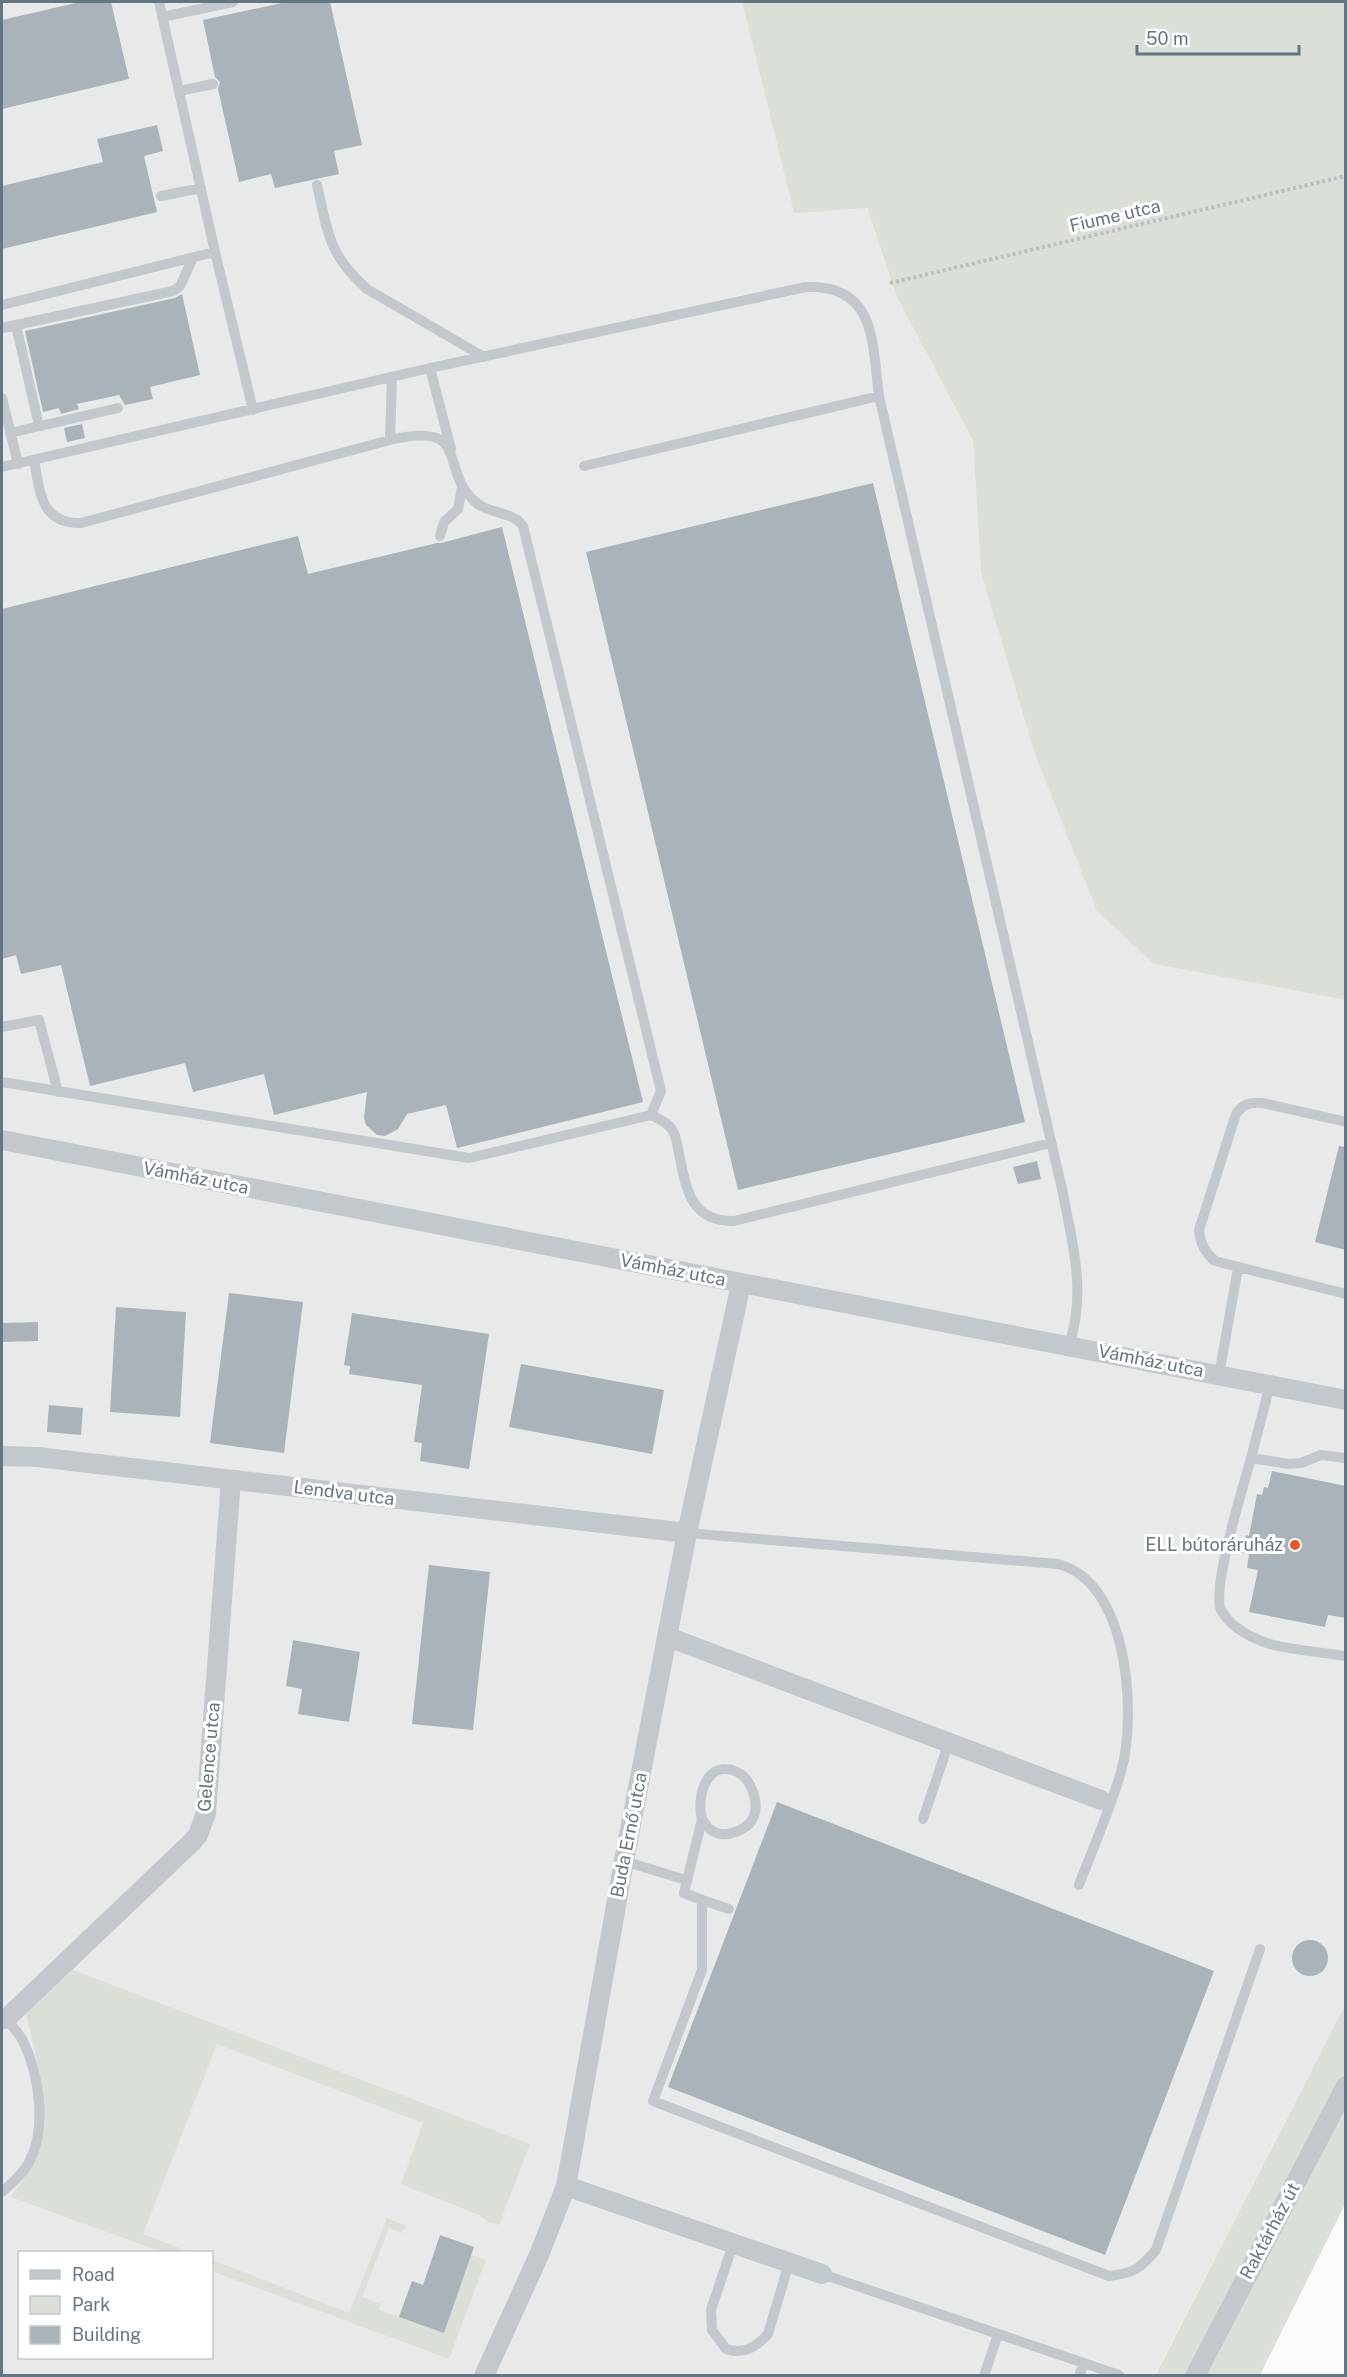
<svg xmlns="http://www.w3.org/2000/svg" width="1347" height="2377" viewBox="0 0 1347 2377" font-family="'Public Sans',sans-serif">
<rect width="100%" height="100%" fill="#fafaf8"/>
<path fill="#e8e9e9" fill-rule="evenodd" d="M2,2H742L794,212L867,208L897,297L973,441L981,572L1154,964L1345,1000V2005L1155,2375L2,2376ZM20,2252H212V2358H20Z"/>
<path fill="#dadfd7" d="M742,2H1345V1000L1154,964L1097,911L1035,754L981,572L973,441L897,297L867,208L794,213Z
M73,1970L530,2144L499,2225L488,2222L479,2215L401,2184L423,2123L217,2044L143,2234L191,2252H162L11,2197C19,2184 30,2172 36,2158C56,2118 35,2055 26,2014Z
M1345,2005V2204L1260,2375L1155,2376Z
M387,2218L406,2226L402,2233L389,2228L362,2297L381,2304L379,2310L444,2333L471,2255L486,2260L449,2359L212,2271V2260L349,2313Z"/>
<path fill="#aab3b9" d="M80,2H111L129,79L2,109V20Z
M286,2H330L362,145L334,151L339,174L275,188L271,174L239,182L218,89L220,82L215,77L203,20Z
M157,125L163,151L144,156L157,212L2,249V186L103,162L97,139Z
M182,294L200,375L150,387L153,399L125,405L119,395L77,404L79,409L61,414L59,408L43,412L25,331L175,298Z
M82,424L85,438L67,442L64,428Z
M873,483L1025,1122L738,1190L586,552Z
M502,527L643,1102L457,1148L446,1105L407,1114L398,1129L385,1136L377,1135L366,1125L364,1118L367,1092L274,1115L264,1074L193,1092L185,1063L90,1086L61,965L21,974L16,955L2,959V609L298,536L308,574L437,543H441Z
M1339,1146L1346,1147V1250L1315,1242Z
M1037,1161L1041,1179L1018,1184L1013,1167Z
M229,1293L303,1302L284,1453L210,1443Z
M116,1307L186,1312L180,1417L110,1412Z
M352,1313L489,1334L469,1469L420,1461L422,1443L414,1442L422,1385L349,1374L350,1366L344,1365Z
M38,1322V1341L2,1342V1323Z
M521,1364L664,1390L652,1454L509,1427Z
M49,1405L83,1408L81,1435L47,1432Z
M1272,1471L1346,1486V1618L1328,1615L1325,1627L1249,1612L1258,1570L1247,1568L1249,1554L1242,1553L1246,1535L1249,1536L1257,1494L1262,1495L1264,1487L1268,1488Z
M429,1565L490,1572L473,1730L412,1724Z
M293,1640L360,1652L349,1722L298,1714L302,1689L286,1686Z
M777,1802L1214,1971L1105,2255L668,2087Z
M1292 1958a18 18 0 1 1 36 0a18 18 0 1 1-36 0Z
M440,2235L474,2247L444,2333L399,2317L412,2281L423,2285Z"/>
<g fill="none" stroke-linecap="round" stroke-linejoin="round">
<path stroke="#bbbfc2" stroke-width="4" stroke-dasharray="3 3" stroke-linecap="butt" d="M890,283L1346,176"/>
<path stroke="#c3c8cc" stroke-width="10" d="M159,2L215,252L253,410
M162,17L233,2
M179,91L213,84
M317,185C328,233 328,254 367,289L484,357
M161,196L201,188
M2,305L215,252
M16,325L39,426
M2,328L173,291L180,286L193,258
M430,368L451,449
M2,398L18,464
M10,433L118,408
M390,440C475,420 436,472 478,504C491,514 514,512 523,526L661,1091L651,1115C659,1119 669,1123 673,1131C676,1136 677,1144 678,1149C686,1185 688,1222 734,1221L1051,1143
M34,460C40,491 40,524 81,523L390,440L392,378
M584,466L879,396
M2,467L430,368L806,287C877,284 872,344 879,396L1062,1189C1072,1242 1087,1292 1069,1345
M440,536L444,522L458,509L462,487
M2,1027L39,1020L58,1092
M2,1082L469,1158L651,1115
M1346,1122L1263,1103C1250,1102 1244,1103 1236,1114L1199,1230C1200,1243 1205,1253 1215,1261L1346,1294
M1219,1375L1238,1268
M1251,1458L1270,1385
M1346,1458L1321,1455L1301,1463L1289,1464L1251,1458C1244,1484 1211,1589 1221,1610C1230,1626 1248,1636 1264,1642C1285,1650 1322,1652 1346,1656
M687,1533L1058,1564C1129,1582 1137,1715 1121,1772C1110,1810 1093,1848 1079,1885
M702,1819C705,1824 708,1829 714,1832C727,1838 749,1830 754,1816C759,1802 751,1778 737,1772C706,1758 696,1798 702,1819L684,1893L702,1900V1970L653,2101L1109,2276C1134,2273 1140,2269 1156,2250L1260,1949
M923,1819L949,1742
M624,1861L686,1880
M702,1900L729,1909
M2,2192C12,2183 24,2173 30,2160C47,2127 39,2074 23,2041C19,2033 12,2026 6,2019
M733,2244L711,2310L712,2330L726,2349C744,2355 756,2347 768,2334L789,2263
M822,2274L1119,2375
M984,2376L998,2334
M1079,2376L1084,2363"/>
<path stroke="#c3c8cc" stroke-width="20" d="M2,1140L1346,1400
M2,1456L38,1457L687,1533
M668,1637L1101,1800
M2,2018L6,2019L192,1842L198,1835L206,1813L231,1480
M566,2186L822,2274
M484,2376L539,2255L566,2186L624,1861L687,1533L741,1284
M1195,2376L1346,2086"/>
</g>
<circle fill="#e4572e" stroke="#fff" stroke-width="2" cx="1295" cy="1545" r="6"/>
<g text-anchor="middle" stroke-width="6" stroke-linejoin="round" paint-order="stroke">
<g font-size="18" fill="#657683" stroke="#fff">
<text transform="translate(1115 216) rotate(-13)" y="6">Fiume utca</text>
<text transform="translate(196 1178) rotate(11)" y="6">Vámház utca</text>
<text transform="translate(673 1270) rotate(11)" y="6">Vámház utca</text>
<text transform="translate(1151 1361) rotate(11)" y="6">Vámház utca</text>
<text transform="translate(344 1493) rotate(7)" y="6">Lendva utca</text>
<text transform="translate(209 1757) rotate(-85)" y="6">Gelence utca</text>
<text transform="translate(629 1835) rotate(-79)" y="6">Buda Ernő utca</text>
<text transform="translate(1270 2231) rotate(-62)" y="6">Raktárház út</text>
</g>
<g font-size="18" fill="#657683" stroke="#fff" text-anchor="end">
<text x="1283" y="1551">ELL bútoráruház</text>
</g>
</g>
<rect width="1347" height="2377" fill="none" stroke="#657683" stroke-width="6"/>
<rect x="18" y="2251" width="195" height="108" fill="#ffffff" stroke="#c1c8cd" stroke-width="1.5"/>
<rect x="30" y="2270" width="30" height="9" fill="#c3c8cc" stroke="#c1c8cd" stroke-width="1.5"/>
<text x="72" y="2281" font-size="18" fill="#657683">Road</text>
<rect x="30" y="2296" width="30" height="18" fill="#dadfd7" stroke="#c1c8cd" stroke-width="1.5"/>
<text x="72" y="2311" font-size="18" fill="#657683">Park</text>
<rect x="30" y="2326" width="30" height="18" fill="#aab3b9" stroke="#c1c8cd" stroke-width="1.5"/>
<text x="72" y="2341" font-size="18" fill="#657683">Building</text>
<path d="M1137 45v9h162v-9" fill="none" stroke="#657683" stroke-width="3"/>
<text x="1146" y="45" font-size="18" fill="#657683" stroke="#ffffff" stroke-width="4.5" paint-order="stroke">50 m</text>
</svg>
